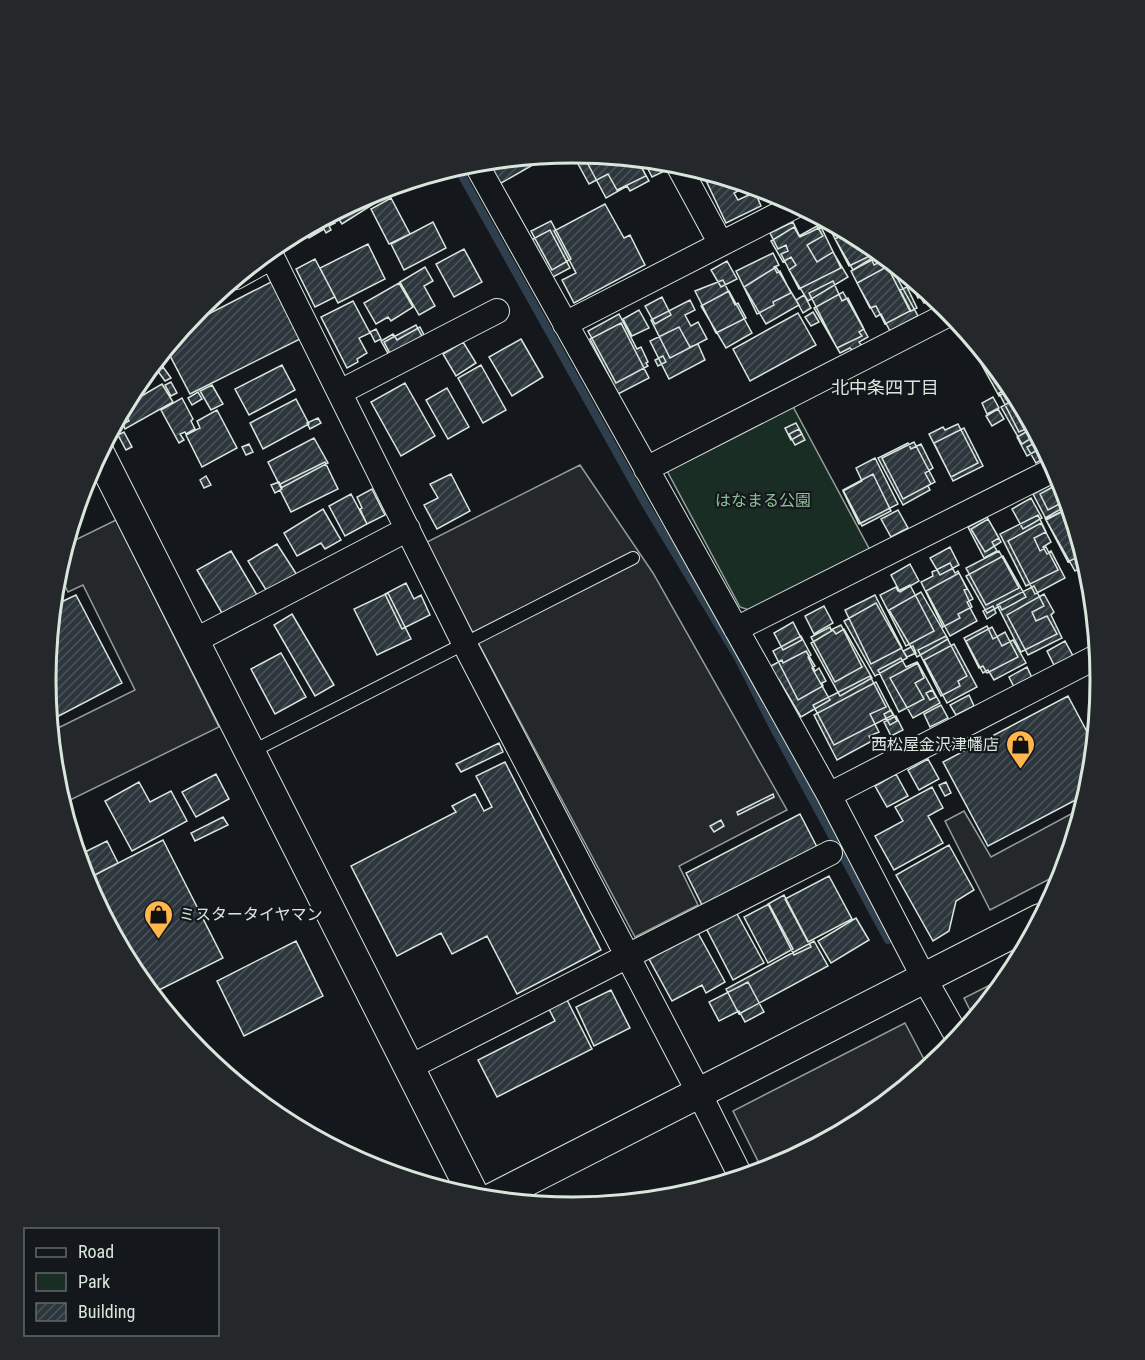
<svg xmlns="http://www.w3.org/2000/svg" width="1145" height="1360" viewBox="0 0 1145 1360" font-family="'Roboto Condensed','Noto Sans JP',sans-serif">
<defs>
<pattern id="building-hatch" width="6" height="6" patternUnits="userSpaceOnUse" patternTransform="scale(1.5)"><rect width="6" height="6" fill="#2c363c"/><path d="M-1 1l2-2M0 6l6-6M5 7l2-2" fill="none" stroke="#4a5358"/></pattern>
</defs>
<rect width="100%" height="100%" fill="#14181c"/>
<path fill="#1a2d24" stroke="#939e99" stroke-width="1.5" d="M790,401L871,552L749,610L740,607L666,469Z"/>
<path fill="#24282b" stroke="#939e99" stroke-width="1.5" d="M580,465L653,573L787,810L679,866L698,905L635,937L425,543Z
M116,520L219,727L62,804L55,783L50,732L135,690L83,585L68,592L57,570L65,545Z
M1082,808L1063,872L990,910L945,821L964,811L991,857Z
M1010,975L974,1018L964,998Z
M905,1023L928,1067L865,1119L774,1167L763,1171L733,1111Z"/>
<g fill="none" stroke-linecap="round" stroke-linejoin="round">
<path stroke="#2f3f4d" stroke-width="8" d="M457,167L647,507L738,658L771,723L888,940"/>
</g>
<path fill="url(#building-hatch)" stroke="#d8e6dc" stroke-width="1.5" d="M572,153L637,159L646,176L617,190L608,174L589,184Z
M582,153L637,159L649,181L630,191L627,186L606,198Z
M526,157L531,166L496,186L483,161Z
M517,158L497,169L492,160Z
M643,159L666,162L669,169L652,177Z
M701,170L726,178L727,181L730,179L750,185L734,193L738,200L755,192L761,206L726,223Z
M405,182L389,193L386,188Z
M379,190L383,198L342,224L334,212L371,193Z
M391,198L410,234L389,244L371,209Z
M605,204L624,238L630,235L645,265L574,303L562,280L576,273L554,231Z
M329,215L335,223L329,226L331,230L326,233L324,229L309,238L304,229Z
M551,221L571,259L552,270L531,231Z
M433,222L446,248L404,270L391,244Z
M793,222L800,237L821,227L841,268L799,289L781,254L788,251L786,245L778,249L770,233Z
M817,226L823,236L807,245L817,262L833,252L848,277L808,301L789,270L796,265L791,257L783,262L771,241L794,227L799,236Z
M839,227L866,242L878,252L849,266L831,231Z
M550,230L570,268L551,278L531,240Z
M848,232L866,242L880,253L853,270L835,239Z
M368,244L385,279L338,303L320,268Z
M464,249L482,282L454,297L436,264Z
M773,253L779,265L774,267L777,273L780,271L791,293L773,302L774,305L757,314L736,271Z
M315,259L335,297L315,307L296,269Z
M872,260L874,265L884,260L910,311L885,324L876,306L870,308L851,271Z
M727,261L737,279L721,287L711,270Z
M890,265L918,316L890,331L881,314L876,317L857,283Z
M425,267L433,281L424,286L435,306L419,315L400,282Z
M776,267L799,305L766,324L744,287Z
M906,275L928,293L918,298Z
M909,277L934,298L924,303Z
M275,280L304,337L190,394L166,348L183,327Z
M723,280L735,305L738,303L746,318L716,333L695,291Z
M833,281L842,301L848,298L864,329L859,332L862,336L837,348L809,293Z
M399,283L413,307L391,321L388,317L376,324L364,303Z
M907,287L917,308L911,311L900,290Z
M729,291L752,333L726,348L701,306Z
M843,292L868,337L859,342L862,346L853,351L850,348L840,353L814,308Z
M804,295L811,308L803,313L796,300Z
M662,297L671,315L655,324L645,306Z
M690,300L695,310L685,315L691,326L698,322L707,339L670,358L651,320Z
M353,301L370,333L359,338L367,353L357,359L358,362L347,368L321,317Z
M639,310L649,328L632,336L623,319Z
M813,312L819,322L811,326L805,317Z
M798,313L816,345L750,381L733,349Z
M619,314L637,349L641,347L648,362L646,363L648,366L616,383L588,331Z
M621,323L649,378L618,394L590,339Z
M416,325L424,340L392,357L384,342Z
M420,327L425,337L390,357L381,341L393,334L397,340Z
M679,327L690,347L698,344L705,360L669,379L650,341Z
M376,329L381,339L375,342L370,332Z
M521,339L543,377L512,396L489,357Z
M463,342L476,363L456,376L443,354Z
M985,355L1012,388L999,396L978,358Z
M663,356L666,362L658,366L655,360Z
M282,365L295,390L249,415L235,389Z
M481,365L506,410L483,423L458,378Z
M163,367L171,378L165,381L157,370Z
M171,382L177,393L171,396L165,385Z
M405,383L435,436L401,456L371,402Z
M136,384L142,395L133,400L130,394Z
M162,384L173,402L125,429L123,424L129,421L122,409L124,406Z
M212,385L223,404L211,410L200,391Z
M1011,387L1032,426L1019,432L999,393Z
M447,388L469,427L448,439L426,400Z
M198,392L202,399L192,405L188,398Z
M993,397L999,408L987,414L982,403Z
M182,398L193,419L191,421L195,429L186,434L185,432L180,434L184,440L179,443L161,410Z
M1017,398L1037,435L1022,444L1001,407Z
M296,399L309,424L263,449L250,423Z
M998,409L1004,419L992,426L986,416Z
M217,410L237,448L202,467L186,435L200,428L197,421Z
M318,418L321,423L310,429L307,423Z
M796,423L802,434L791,440L785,428Z
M958,424L978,463L951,477L929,434L943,427L945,430Z
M964,428L983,466L953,481L934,443Z
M1033,428L1043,447L1027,456L1017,437Z
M799,429L805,440L795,445L789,434Z
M124,432L132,447L126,450L118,435Z
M314,438L328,463L281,488L268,462Z
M1040,440L1048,456L1036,463L1027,447Z
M914,442L935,482L903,499L882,458Z
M908,443L911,449L921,444L933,468L925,473L931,484L928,486L930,490L903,505L878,458Z
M249,444L253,452L246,455L242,447Z
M875,458L898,504L859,524L843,491L862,481L856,468Z
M325,462L338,489L291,512L280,490L282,489L280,484Z
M451,474L470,511L437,529L424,505L438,498L430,484Z
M873,474L891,511L862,526L843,490Z
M206,476L211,485L204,488L200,480Z
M279,482L282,489L275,493L271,485Z
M1052,484L1065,510L1046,519L1033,494Z
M1056,485L1065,501L1048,510L1040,494Z
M372,489L385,515L367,524L360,509L362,508L357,497Z
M351,494L367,524L345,536L329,506Z
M1031,498L1042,518L1023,529L1012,509Z
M1068,505L1086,565L1075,571L1045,518Z
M1069,508L1083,554L1068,562L1046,520Z
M323,509L341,540L325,549L321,543L297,556L284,533Z
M898,510L908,528L891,537L881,519Z
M1038,515L1046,532L1034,538L1040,551L1046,547L1058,570L1026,586L1000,534Z
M987,517L999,538L992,542L997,551L984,558L968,527Z
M988,519L1001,542L985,552L971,529Z
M1041,523L1051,542L1043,547L1047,554L1051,551L1065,578L1035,594L1008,541Z
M277,544L297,575L268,593L248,561Z
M950,547L959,565L940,575L930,558Z
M231,551L257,595L223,615L197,570Z
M999,551L1019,588L986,605L966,568Z
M1003,556L1026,597L1002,610L1000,606L987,613L966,576Z
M950,563L955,573L958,571L967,589L964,590L972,607L958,614L960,618L943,627L921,582L933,576L932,572Z
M910,564L919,581L900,592L891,575Z
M959,573L973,599L967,602L977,621L950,636L926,591Z
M406,583L414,599L421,595L430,615L402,629L385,594Z
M910,585L934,631L906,646L880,595L896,587L898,591Z
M1034,586L1044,606L1032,612L1036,621L1047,616L1057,634L1021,652L997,605Z
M54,589L61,602L76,595L122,683L49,721L45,680Z
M921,592L948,639L917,657L889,610Z
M388,593L411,639L377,655L354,609Z
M1044,594L1054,612L1051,615L1062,638L1028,655L1007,615Z
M875,595L902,648L871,664L845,610Z
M876,603L907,658L875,676L844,621Z
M824,606L833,623L814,634L805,616Z
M993,606L996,613L987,619L983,611Z
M292,614L334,685L315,696L274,625Z
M793,622L802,640L783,650L774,633Z
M841,625L862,667L835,682L811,637L830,627L831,630Z
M987,626L993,639L1005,632L1018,657L987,673L983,666L979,668L964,638Z
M992,627L1002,646L1013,640L1026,663L994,680L988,670L983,673L966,641Z
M844,629L872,678L840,696L811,643L833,630L836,634Z
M801,636L811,655L808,657L815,671L819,668L826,681L822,683L823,686L798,700L773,651Z
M946,636L967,676L958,681L960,686L941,696L918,650Z
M1065,641L1073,656L1054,665L1047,651Z
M954,644L977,687L947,703L924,660Z
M913,646L916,653L907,657L903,651Z
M806,651L815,666L812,668L830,700L801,717L779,680L775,682L767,668L782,660L783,663Z
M281,653L306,697L275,714L251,669Z
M901,658L906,667L917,662L924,678L915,683L924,699L899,712L878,670Z
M918,663L940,703L913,718L890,678Z
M1027,667L1032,678L1014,687L1009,677Z
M870,676L886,707L870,714L875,724L834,745L813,705Z
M876,682L893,715L875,724L879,732L869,736L872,741L837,760L814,715Z
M932,690L936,697L930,700L926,693Z
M969,695L974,706L956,715L950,705Z
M1068,696L1094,745L1090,783L1087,794L988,846L943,762Z
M941,705L948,718L930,727L924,714Z
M891,710L897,721L890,725L884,714Z
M896,716L903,730L891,736L884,722Z
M499,743L503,752L461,772L456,764Z
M928,759L939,779L919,790L908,770Z
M505,762L601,950L517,994L487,936L452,954L441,933L397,956L351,866L456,812L452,806L475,794L484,811L492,807L476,776Z
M216,774L229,799L196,817L182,792Z
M896,774L908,796L887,807L875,786Z
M139,782L150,802L171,791L187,821L132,851L105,801Z
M946,782L951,793L945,796L939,785Z
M932,787L943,808L928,816L943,843L894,870L875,836L903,821L895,807Z
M773,794L774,797L738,815L737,812Z
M800,814L818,849L703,907L686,873Z
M223,817L228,825L195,841L191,833Z
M721,820L724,826L714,832L710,826Z
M163,840L223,958L151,994L134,973L85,880Z
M107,841L118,863L85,880L77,856Z
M949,845L974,890L956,901L949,931L933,941L896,875Z
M829,876L852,919L808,942L785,899Z
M784,895L811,947L794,955L768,904Z
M769,904L793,949L768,963L744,917Z
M736,912L764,963L733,980L706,928Z
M856,918L869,940L831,963L818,941Z
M698,933L725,982L706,993L702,985L672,1001L649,959Z
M296,941L323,996L244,1036L217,981Z
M814,941L828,966L739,1014L726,989Z
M748,982L764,1012L745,1022L739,1011L719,1021L709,1002Z
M611,990L630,1028L594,1046L576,1007Z
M565,996L592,1049L497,1097L478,1060L555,1021L547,1005Z
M367,1155L374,1168L357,1160Z"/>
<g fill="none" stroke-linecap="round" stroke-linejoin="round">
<defs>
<path id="service" d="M251,752L633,558"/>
<path id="minor" d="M475,162L829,795L924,978L958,1038
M677,163L721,244
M269,251L464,643L699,1093L741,1177
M236,277L263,262L269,250
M565,324L797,205
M340,392L497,311
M646,469L951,313
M736,629L1055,469
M194,641L408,529
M829,795L1098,656
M410,1067L830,853"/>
<path id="tertiary" d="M99,453L475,1198
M491,1199L1040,919"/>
</defs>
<use href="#service" stroke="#d8e6dc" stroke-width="14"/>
<use href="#minor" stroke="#d8e6dc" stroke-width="26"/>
<use href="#tertiary" stroke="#d8e6dc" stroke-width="32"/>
<use href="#service" stroke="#14181c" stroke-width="12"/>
<use href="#minor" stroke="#14181c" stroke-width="24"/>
<use href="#tertiary" stroke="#14181c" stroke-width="30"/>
</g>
<defs>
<symbol id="shop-pin" viewBox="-11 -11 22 30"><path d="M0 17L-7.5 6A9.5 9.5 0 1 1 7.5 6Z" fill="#ffb74d" stroke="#14181c"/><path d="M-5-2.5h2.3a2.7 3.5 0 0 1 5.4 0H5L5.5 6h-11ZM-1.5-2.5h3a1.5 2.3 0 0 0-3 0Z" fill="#111"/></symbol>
</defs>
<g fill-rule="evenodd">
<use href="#shop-pin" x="1004" y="728" width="33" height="45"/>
<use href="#shop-pin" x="142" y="898" width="33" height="45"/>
</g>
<g text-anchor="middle" stroke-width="4.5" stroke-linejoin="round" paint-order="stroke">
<g font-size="16" fill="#8ac095" stroke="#14181c">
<text x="763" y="506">はなまる公園</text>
</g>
<g font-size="16" fill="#d8e6dc" stroke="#14181c" text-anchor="end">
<text x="999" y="750">西松屋金沢津幡店</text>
<text x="179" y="920" text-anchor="start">ミスタータイヤマン</text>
</g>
<g font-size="18" fill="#d8e6dc" stroke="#14181c">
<text x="885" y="394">北中条四丁目</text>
</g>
</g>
<path d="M0 0H1145V1360H0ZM56 680a517 517 0 1 1 1034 0a517 517 0 1 1-1034 0Z" fill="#24282b" fill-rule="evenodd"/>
<path fill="none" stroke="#d8e6dc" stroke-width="3" d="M56 680a517 517 0 1 1 1034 0a517 517 0 1 1-1034 0Z"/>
<rect x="24" y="1228" width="195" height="108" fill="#14181c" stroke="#626a69" stroke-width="1.5"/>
<rect x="36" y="1248" width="30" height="9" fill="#14181c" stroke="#626a69" stroke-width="1.5"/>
<text x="78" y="1258" font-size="18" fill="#d8e6dc">Road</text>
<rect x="36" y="1273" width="30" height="18" fill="#1a2d24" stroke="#626a69" stroke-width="1.5"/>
<text x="78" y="1288" font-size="18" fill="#d8e6dc">Park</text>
<rect x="36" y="1303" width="30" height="18" fill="url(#building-hatch)" stroke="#626a69" stroke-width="1.5"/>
<text x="78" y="1318" font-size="18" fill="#d8e6dc">Building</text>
</svg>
